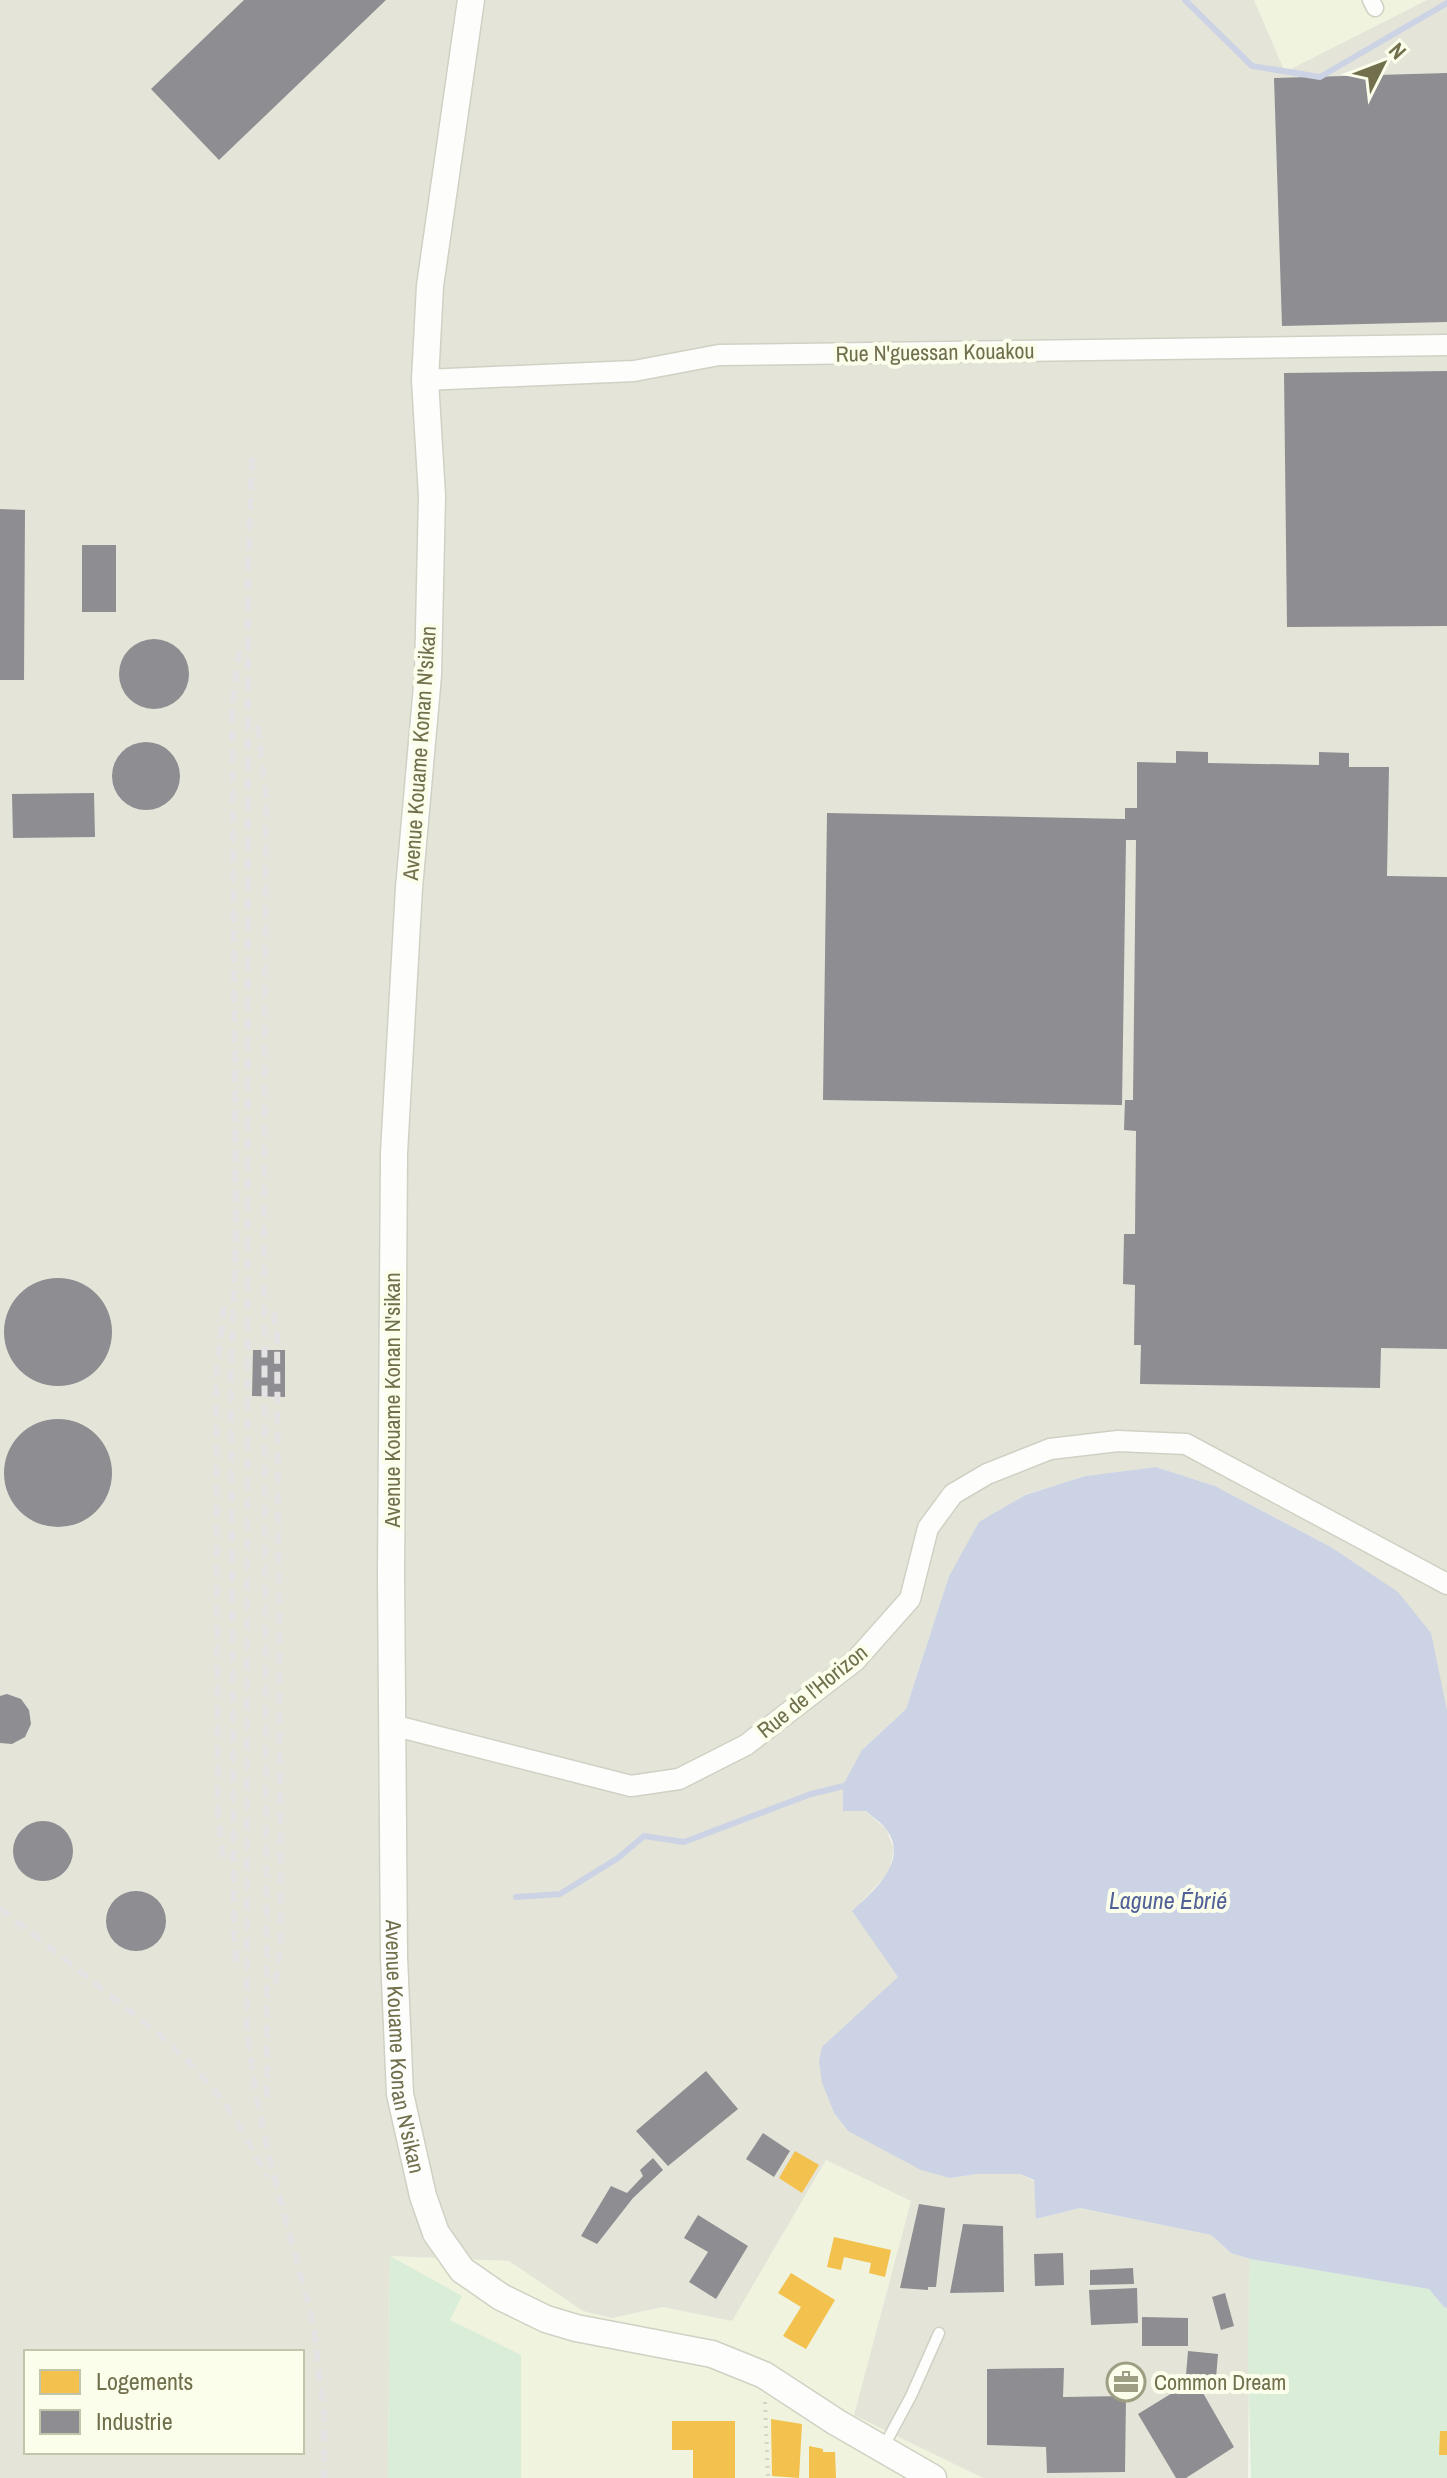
<svg xmlns="http://www.w3.org/2000/svg" width="1447" height="2478" viewBox="0 0 1447 2478" font-family="'Archivo Narrow',sans-serif">
<rect width="100%" height="100%" fill="#f3f5ea"/>
<path fill="#f0f3de" d="M1254,0H1427L1285,72Z
M826,2160L911,2201L854,2415L983,2478H388L390,2256L509,2261L583,2311L612,2318L663,2307L731,2321Z"/>
<path fill="#e4e5d8" fill-rule="evenodd" d="M0,0H1254L1285,72L1427,0H1447V1710L1438,1677L1331,1547L1215,1486L1156,1467L1085,1476L1024,1495L979,1523L949,1576L906,1709L862,1750L865,1811L886,1829L894,1849L889,1872L853,1911L899,1977L873,2001L822,2083L834,2113L848,2131L950,2178L977,2174H1020L1034,2181L1037,2219L1080,2208L1211,2235L1231,2253L1250,2259L1248,2478H983L854,2415L911,2201L826,2160L732,2321L663,2307L612,2318L583,2311L509,2261L390,2256L388,2478H0ZM26,2352H302V2452H26Z"/>
<path fill="#d9edd9" d="M390,2256L462,2296L450,2320L521,2355V2478H388Z
M1250,2259L1430,2289L1444,2307L1447,2308V2478H1251L1248,2352Z"/>
<path fill="#ccd3e4" d="M1156,1467L1215,1486L1331,1547L1398,1592L1431,1633L1447,1710V2308L1444,2307L1429,2289L1250,2259L1231,2253L1211,2235L1080,2208L1036,2219L1034,2180L1020,2174H977L950,2178L921,2170L848,2131L834,2113L822,2083L819,2061L822,2047L898,1977L852,1911C874,1891 910,1860 886,1829C881,1822 872,1817 866,1811H843V1785L862,1750L906,1709L949,1576L979,1522L1025,1495L1085,1476Z"/>
<path fill="#f2c14e" d="M795,2151L819,2165L802,2193L779,2178Z
M834,2237L891,2250L885,2277L869,2273L871,2263L844,2257L841,2270L827,2267Z
M791,2273L835,2300L806,2349L783,2336L801,2307L778,2293Z
M771,2419L802,2424L799,2478L772,2476Z
M672,2421H735V2478H693V2450H672Z
M1440,2431H1447V2455H1439Z
M809,2446L823,2449V2452H835L836,2478H809Z"/>
<path fill="#8d8d92" d="M244,0H386L219,160L151,89Z
M1447,73V322L1282,326L1274,78Z
M1447,371V626L1287,627L1284,373Z
M0,509L25,510L24,680H0Z
M82,545H116V612H82Z
M119 674a35 35 0 1 1 70 0a35 35 0 1 1-70 0Z
M112 776a34 34 0 1 1 68 0a34 34 0 1 1-68 0Z
M1176,751L1208,752V763L1319,765V752L1349,753V767H1389L1387,876L1447,877V1349L1381,1348L1380,1388L1140,1384L1141,1345H1134L1135,1285L1123,1284L1124,1234H1135L1136,1131L1124,1130L1125,1100H1133L1136,840H1126L1122,1105L823,1100L827,813L1125,819V808H1137V762L1176,763Z
M94,793L95,837L13,838L12,794Z
M4 1332a54 54 0 1 1 108 0a54 54 0 1 1-108 0Z
M253,1350H285V1397L252,1396Z
M4 1473a54 54 0 1 1 108 0a54 54 0 1 1-108 0Z
M7,1694L21,1699L29,1710L31,1724L25,1737L12,1744L0,1743V1696Z
M13 1851a30 30 0 1 1 60 0a30 30 0 1 1-60 0Z
M106 1921a30 30 0 1 1 60 0a30 30 0 1 1-60 0Z
M706,2071L738,2109L668,2166L636,2131Z
M763,2133L790,2151L774,2177L746,2159Z
M653,2158L663,2170L633,2198L597,2244L581,2236L611,2186L627,2193L643,2176L640,2170Z
M919,2204L945,2208L936,2287H928V2290L900,2288Z
M698,2215L748,2246L716,2299L689,2282L708,2252L684,2238Z
M963,2224L1003,2226L1004,2292L950,2293Z
M1063,2253L1064,2285L1035,2286L1034,2254Z
M1133,2268L1134,2284L1090,2285V2270Z
M1137,2288L1138,2323L1091,2325L1089,2290Z
M1225,2293L1234,2326L1221,2330L1212,2297Z
M1142,2317L1188,2318V2346H1142Z
M1188,2351L1218,2354L1216,2378L1186,2375Z
M1064,2368L1063,2397L1126,2396L1125,2472L1047,2473L1046,2447L987,2445V2369Z
M1195,2379L1234,2447L1186,2478H1176L1138,2414Z"/>
<g fill="none" stroke-linecap="round" stroke-linejoin="round">
<path stroke="#ccd3e4" stroke-width="6" d="M1185,0L1252,66L1320,77L1447,3
M516,1897L560,1894L618,1858L644,1836L684,1842L811,1794L848,1785"/>
<defs>
<path id="service" d="M883,2448L911,2396L939,2333"/>
<path id="pedestrian" d="M1371,0L1375,8"/>
<path id="minor" d="M425,380L634,371L719,355L1447,345
M392,1725L631,1786L679,1779L746,1745L855,1661L910,1599L928,1528L953,1494L987,1474L1050,1449L1118,1441L1186,1444L1447,1584"/>
<g id="tertiary">
<path id="s1" d="M471,0L430,286L425,380L432,496L428,675L409,888L394,1153L391,1574L394,1957L400,2094L423,2196L436,2233L462,2270L501,2297L546,2319L576,2328L712,2354L764,2375L836,2422L933,2478"/>
</g>
</defs>
<use href="#service" stroke="#d0d1c4" stroke-width="13"/>
<use href="#pedestrian" stroke="#d0d1c4" stroke-width="19"/>
<use href="#minor" stroke="#d0d1c4" stroke-width="23"/>
<use href="#tertiary" stroke="#d0d1c4" stroke-width="29"/>
<path stroke="#d4d4c8" stroke-width="4" stroke-dasharray="2 6" stroke-linecap="butt" d="M765,2402L768,2478"/>
<use href="#service" stroke="#fdfefc" stroke-width="10"/>
<use href="#pedestrian" stroke="#fdfefc" stroke-width="16"/>
<use href="#minor" stroke="#fdfefc" stroke-width="20"/>
<use href="#tertiary" stroke="#fdfefc" stroke-width="26"/>
<path stroke="#e5e2e3" stroke-width="6" stroke-dasharray="12 8" stroke-linecap="butt" d="M252,458L248,571L247,2035L258,2105L272,2169L313,2322L324,2415V2478
M258,726L266,794L264,1230L267,2102
M224,1306L216,1376L218,1815L224,1865
M274,1312L277,1336L281,1937L275,1988
M0,1908L160,2035L188,2061L222,2099L241,2128L267,2177
M237,1962L234,1936L231,1377L236,1233L232,709L239,651"/>
</g>
<defs>
<symbol id="office-ring" viewBox="-11 -11 22 22"><circle r="9.5" fill="#fafeea" stroke="#9e9e83" stroke-width="1.5"/><path d="M-6-3h4V-5.5h4V-3h4V5H-6ZM-1-4.5V-3h2v-1.5ZM-6 0V1H6V0Z" fill="#9e9e83"/></symbol>
</defs>
<g fill-rule="evenodd">
<use href="#office-ring" x="1104" y="2360" width="44" height="44"/>
</g>
<g text-anchor="middle" stroke-width="8" stroke-linejoin="round" paint-order="stroke">
<g font-size="22" fill="#716f4c" stroke="#fafeea">
<text transform="translate(935 352) rotate(-1)" y="8">Rue N'guessan Kouakou</text>
<text transform="translate(419 753) rotate(-86)" y="8">Avenue Kouame Konan N'sikan</text>
<text transform="translate(392 1400) rotate(-90)" y="8">Avenue Kouame Konan N'sikan</text>
<text transform="translate(812 1691) rotate(-39)" y="8">Rue de l'Horizon</text>
<text dy="8" stroke="none"><textPath href="#s1" startOffset="2052">Avenue Kouame Konan N'sikan</textPath></text>
</g>
<g font-size="22" fill="#716f4c" stroke="#fafeea" text-anchor="start">
<text x="1154" y="2390">Common Dream</text>
</g>
<g font-size="24" font-style="italic" fill="#516197" stroke="#fafeea">
<text x="1168" y="1909">Lagune Ébrié</text>
</g>
</g>
<rect x="24" y="2350" width="280" height="104" fill="#fafeea" stroke="#c3c5ab" stroke-width="2"/>
<rect x="40" y="2370" width="40" height="24" fill="#f2c14e" stroke="#c3c5ab" stroke-width="2"/>
<text x="96" y="2390" font-size="24" fill="#716f4c">Logements</text>
<rect x="40" y="2410" width="40" height="24" fill="#8d8d92" stroke="#c3c5ab" stroke-width="2"/>
<text x="96" y="2430" font-size="24" fill="#716f4c">Industrie</text>
<g transform="translate(1383 64) rotate(48)" stroke="#fafeea" stroke-width="6" paint-order="stroke">
<path d="M0-6L14 30L0 20L-14 30Z" fill="#716f4c"/>
<text y="-12" font-size="22" font-weight="bold" text-anchor="middle" fill="#716f4c">N</text>
</g>
</svg>
